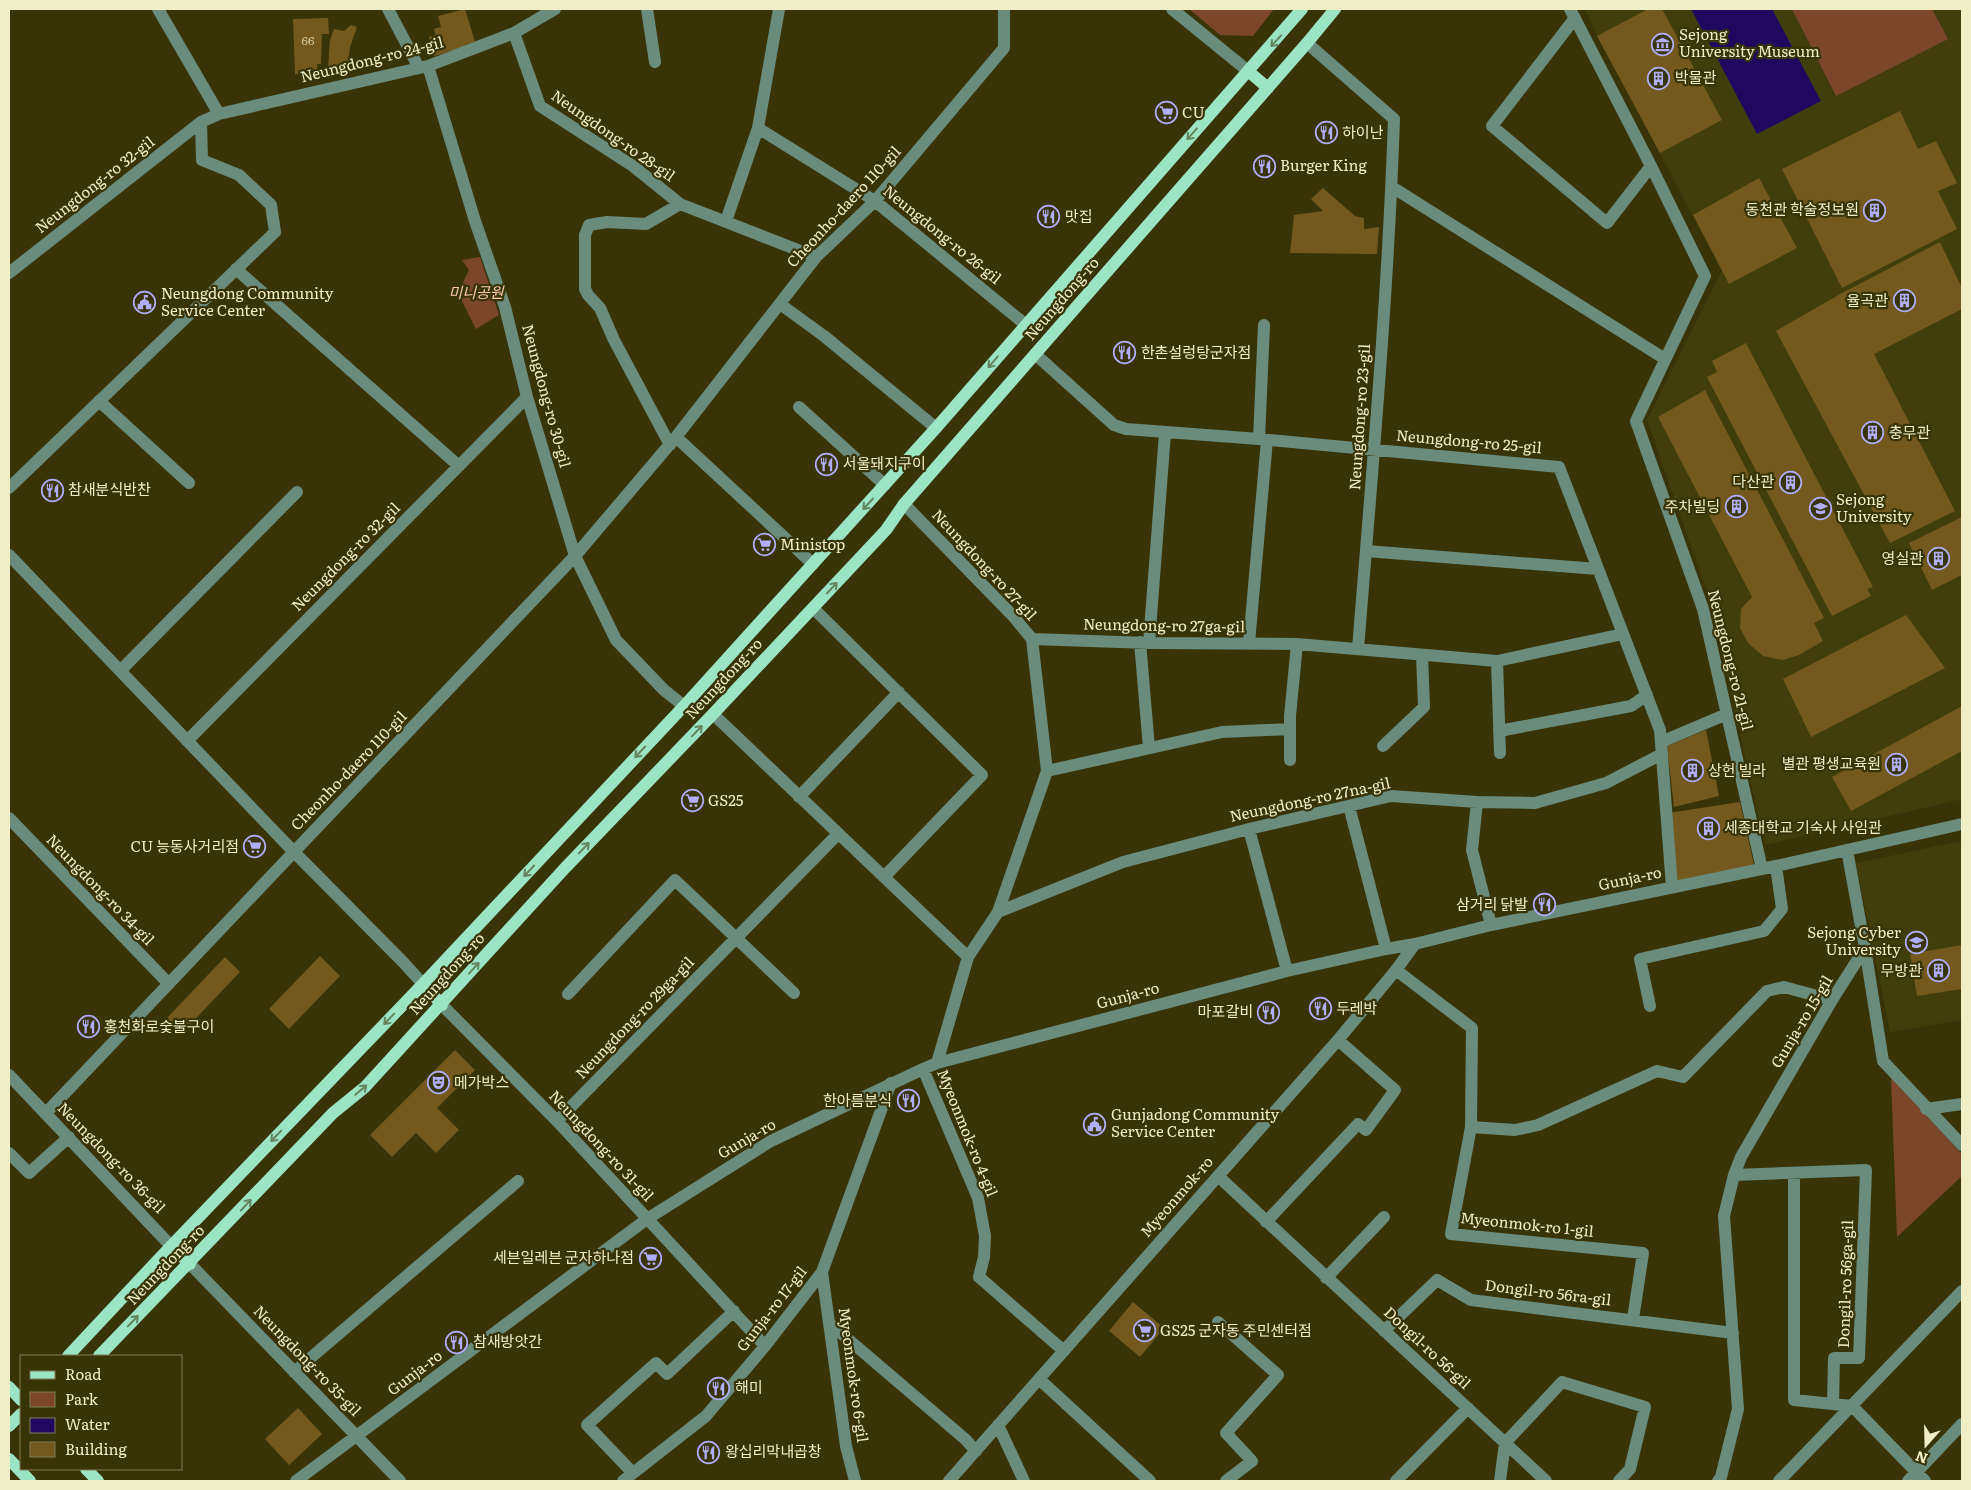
<svg xmlns="http://www.w3.org/2000/svg" width="1971" height="1490" viewBox="0 0 1971 1490" font-family="Literata,'Noto Sans KR',serif">
<rect width="100%" height="100%" fill="#383408"/>
<path fill="#413e0c" d="M1585,9H1962V799L1765,845L1709,597L1647,420L1722,270L1597,36Z
M1962,841V1020L1890,1032L1856,863Z"/>
<path fill="#7c462c" d="M1189,9H1274L1253,36L1220,35Z
M1792,9H1932L1948,39L1836,96Z
M480,257L499,315L476,329L458,293L469,270L462,260Z
M1891,1078L1962,1154V1176L1897,1237Z"/>
<path fill="#220760" d="M1691,9H1772L1821,101L1757,134Z"/>
<path fill="#73591e" d="M465,9L475,42L465,45V47L434,56L429,37L436,35L434,29L441,27L438,16Z
M1648,9H1662L1722,120L1660,153L1597,36Z
M328,18L329,34H322L321,64H317L318,73L295,74L293,19Z
M351,25L357,27L350,47L347,70L328,68L330,40L334,29L344,31Z
M1900,111L1918,149L1936,141L1957,183L1938,191L1957,229L1842,288L1782,169Z
M1759,178L1797,248L1729,284L1693,215Z
M1323,188L1355,216L1364,218V229L1379,227L1377,254L1290,253L1294,215L1323,211L1311,199Z
M1940,242L1962,288V309L1874,354L1955,511L1890,543L1776,331L1842,293Z
M1746,343L1873,587L1867,589L1871,596L1832,616L1707,377L1717,372L1712,361Z
M1705,390L1824,618L1814,623L1823,641L1799,655L1783,660L1763,656L1748,643L1740,628L1741,609L1752,597L1658,417Z
M1962,517V575L1932,590L1909,543Z
M1906,615L1945,668L1811,737L1783,679Z
M1962,706V751L1851,811L1832,777Z
M1706,730L1719,796L1674,807L1667,746Z
M1740,802L1754,865L1675,881L1668,813Z
M1962,945V989L1917,996L1910,954Z
M320,956L340,976L289,1029L269,1009Z
M225,957L240,972L182,1033L166,1019Z
M455,1050L475,1070L437,1108L459,1130L436,1153L416,1133L392,1157L370,1135Z
M1133,1302L1164,1328L1140,1357L1109,1331Z
M298,1408L322,1434L289,1465L265,1439Z"/>
<g fill="none" stroke-linecap="round" stroke-linejoin="round">
<path stroke="#698c7c" stroke-width="12" d="M158,9L219,114
M388,9L419,68
M647,9L655,62
M779,9L758,128L875,201L1026,325
M1172,9L1248,71
M1570,9L1651,166L1705,276L1636,421L1703,609L1762,869
M1575,18L1492,126L1607,223L1651,166
M514,33L540,106L633,166L680,204L816,257
M1307,43L1394,119C1388,296 1372,473 1358,649
M428,66L475,221L505,307L527,397L575,556L616,640L664,690L684,706
M1392,187L1665,359
M726,221L758,128
M236,269L459,466
M9,273L201,122L219,114L428,66L514,33L555,9
M780,304L824,336L936,428
M1035,354L1114,425L1126,429L1259,439L1559,467L1660,730L1672,887
M99,401L189,483
M799,407L885,485
M676,437L813,564
M1259,439L1264,325
M670,445L614,340L600,308L588,295L585,289V235L589,225L607,222L646,224L680,204
M9,488L275,232L271,205L239,175L202,160L201,122
M904,504L1013,616L1032,639L1047,771L998,912L968,957L937,1063
M1366,551L1598,569
M9,555L294,852L403,962L423,984
M813,608L982,775L884,877
M1032,639L1149,643L1297,644L1497,661L1623,634
M1140,642L1149,748
M1149,643L1165,433
M1249,643L1267,440
M1497,661L1500,753
M120,671L297,492
M713,714L968,957
M1499,731L1631,706L1647,695
M187,741L527,397
M1661,742L1727,714
M1383,746L1424,707L1422,655
M1290,760V716L1297,644
M1047,771L1222,732L1290,729
M799,797L899,692
M1477,802L1472,850L1491,925
M1349,806L1386,949
M9,818L169,984
M1249,829L1287,971
M998,912L1123,862L1249,829L1391,796L1477,802L1535,803L1606,783L1662,754
M1865,948L1883,1061L1962,1145
M1396,970L1472,1028L1471,1127L1451,1234L1643,1253L1633,1319
M568,994L675,880L794,993
M442,1005L557,1121L765,1346
M1650,1006L1640,959L1764,931L1782,909L1776,866
M923,1069L978,1198L985,1236L984,1257L979,1277L1064,1351
M9,1075L171,1246
M1926,1109L1962,1104
M46,1113L575,556L676,437L816,257L875,201L1004,48V9
M557,1121L838,834
M1471,1127L1515,1130L1538,1125L1657,1071L1683,1077L1767,991L1784,987L1832,1000
M9,1153L29,1173L69,1137
M1794,1173V1400L1852,1406L1925,1481
M1734,1175L1866,1170L1859,1358H1834L1833,1404
M1218,1176L1546,1481
M1266,1222L1358,1124L1366,1130L1395,1090L1338,1040
M190,1264L400,1481
M822,1272L846,1446L855,1481
M1326,1278L1384,1217
M1218,1322L1278,1375L1226,1433L1252,1461L1226,1481
M829,1323L965,1439L976,1451
M1384,1331L1437,1280L1471,1300L1733,1333
M294,1372L518,1181
M1039,1379L1150,1481
M998,1425L1024,1481
M632,1472L587,1425L656,1363L667,1374L734,1311
M296,1481L647,1219L771,1141L923,1069L937,1063L1287,971L1386,949L1415,944L1491,925L1776,866L1962,824
M623,1481L706,1416L765,1346L822,1272L891,1083
M949,1481L1338,1040L1396,970L1415,944
M1396,1481L1468,1408
M1500,1481L1505,1443L1562,1382L1645,1407L1630,1469L1619,1481
M1718,1481L1721,1477L1738,1409L1724,1216L1734,1175L1741,1157L1832,1000L1865,948L1847,850
M1779,1481L1962,1291
M1908,1481L1962,1424"/>
<path stroke="#9be5c4" stroke-width="12" d="M1248,71L1268,88
M423,984L442,1005
M171,1246L190,1264
M68,1356L171,1246L423,984L684,706L936,428L1302,9
M99,1356L333,1113L365,1087L565,868L713,714L886,530L904,504L1307,43L1335,9
M9,1387L21,1400
M9,1426L21,1414
M9,1459L30,1481
M86,1469L98,1481"/>
</g>
<defs><path id="oneway-shaft" d="M-6 0H5M1.5-3L5.5 0L1.5 3" fill="none" stroke-width="1.6" stroke-linecap="round" stroke-linejoin="round" transform="scale(1.25)"/></defs>
<g stroke="#65845d">
<use href="#oneway-shaft" transform="translate(1276 41) rotate(132)"/>
<use href="#oneway-shaft" transform="translate(1192 134) rotate(132)"/>
<use href="#oneway-shaft" transform="translate(993 362) rotate(131)"/>
<use href="#oneway-shaft" transform="translate(868 504) rotate(133)"/>
<use href="#oneway-shaft" transform="translate(832 588) rotate(-47)"/>
<use href="#oneway-shaft" transform="translate(697 731) rotate(-46)"/>
<use href="#oneway-shaft" transform="translate(640 752) rotate(133)"/>
<use href="#oneway-shaft" transform="translate(584 848) rotate(-46)"/>
<use href="#oneway-shaft" transform="translate(529 871) rotate(133)"/>
<use href="#oneway-shaft" transform="translate(474 968) rotate(-48)"/>
<use href="#oneway-shaft" transform="translate(389 1019) rotate(134)"/>
<use href="#oneway-shaft" transform="translate(361 1090) rotate(-40)"/>
<use href="#oneway-shaft" transform="translate(276 1136) rotate(134)"/>
<use href="#oneway-shaft" transform="translate(246 1205) rotate(-47)"/>
<use href="#oneway-shaft" transform="translate(133 1321) rotate(-46)"/>
</g>
<defs>
<symbol id="museum-ring" viewBox="-11 -11 22 22"><circle r="9.5" fill="#383408" stroke="#b0aefa" stroke-width="1.5"/><path d="M0-6L6-3V-2H-6V-3ZM-5-1h2V3h-2ZM-1-1h2V3h-2ZM3-1h2V3H3ZM-6 4H6V6H-6Z" fill="#b0aefa"/></symbol>
<symbol id="building-ring" viewBox="-11 -11 22 22"><circle r="9.5" fill="#383408" stroke="#b0aefa" stroke-width="1.5"/><path d="M-4-6H4V6H1V3H-1V6H-4ZM-2.5-4.3h1.7v1.8h-1.7ZM.8-4.3h1.7v1.8H.8ZM-2.5-1h1.7V.8h-1.7ZM.8-1h1.7V.8H.8Z" fill="#b0aefa"/></symbol>
<symbol id="supermarket-ring" viewBox="-11 -11 22 22"><circle r="9.5" fill="#383408" stroke="#b0aefa" stroke-width="1.5"/><path d="M-6-5.5h2.5l.6 2H6L4.5 2H-2.5L-4.4-4H-6ZM-1.5 3.2a1.3 1.3 0 1 0 .1 0ZM3 3.2a1.3 1.3 0 1 0 .1 0Z" fill="#b0aefa"/></symbol>
<symbol id="restaurant-ring" viewBox="-11 -11 22 22"><circle r="9.5" fill="#383408" stroke="#b0aefa" stroke-width="1.5"/><path d="M-5-6h1v4h1v-4h1v4h1v-4h1v5L-1.5 .5V6h-2V.5L-5-1ZM5-6V6H3V1.5H1.5Q1.5-4 5-6Z" fill="#b0aefa"/></symbol>
<symbol id="civic-ring" viewBox="-11 -11 22 22"><circle r="9.5" fill="#383408" stroke="#b0aefa" stroke-width="1.5"/><path d="M-.6-6.5H3V-4.5H.6V-3L4-1V1h2V6H-6V1h2V-1L-.6-3ZM-1.2 2.5V6h2.4V2.5Z" fill="#b0aefa"/></symbol>
<symbol id="university-ring" viewBox="-11 -11 22 22"><circle r="9.5" fill="#383408" stroke="#b0aefa" stroke-width="1.5"/><path d="M0-5L7-2L0 1L-7-2ZM-4 1L0 2.5L4 1V4Q0 6-4 4Z" fill="#b0aefa"/></symbol>
<symbol id="theatre-ring" viewBox="-11 -11 22 22"><circle r="9.5" fill="#383408" stroke="#b0aefa" stroke-width="1.5"/><path d="M-5-5.5Q0-4 5-5.5V0Q5 5 0 6Q-5 5-5 0ZM-3.3-2.5H-1v1.5H-3.3ZM1-2.5H3.3v1.5H1ZM-2.8 1Q0 5.5 2.8 1Z" fill="#b0aefa"/></symbol>
</defs>
<g fill-rule="evenodd">
<use href="#museum-ring" x="1650" y="32" width="25" height="25"/>
<use href="#building-ring" x="1646" y="66" width="25" height="25"/>
<use href="#supermarket-ring" x="1154" y="100" width="25" height="25"/>
<use href="#restaurant-ring" x="1314" y="120" width="25" height="25"/>
<use href="#restaurant-ring" x="1252" y="154" width="25" height="25"/>
<use href="#building-ring" x="1862" y="198" width="25" height="25"/>
<use href="#restaurant-ring" x="1036" y="204" width="25" height="25"/>
<use href="#building-ring" x="1892" y="288" width="25" height="25"/>
<use href="#civic-ring" x="132" y="290" width="25" height="25"/>
<use href="#restaurant-ring" x="1112" y="340" width="25" height="25"/>
<use href="#building-ring" x="1860" y="420" width="25" height="25"/>
<use href="#restaurant-ring" x="814" y="452" width="25" height="25"/>
<use href="#building-ring" x="1778" y="470" width="25" height="25"/>
<use href="#restaurant-ring" x="40" y="478" width="25" height="25"/>
<use href="#building-ring" x="1724" y="494" width="25" height="25"/>
<use href="#university-ring" x="1808" y="496" width="25" height="25"/>
<use href="#supermarket-ring" x="752" y="532" width="25" height="25"/>
<use href="#building-ring" x="1926" y="546" width="25" height="25"/>
<use href="#building-ring" x="1884" y="752" width="25" height="25"/>
<use href="#building-ring" x="1680" y="758" width="25" height="25"/>
<use href="#supermarket-ring" x="680" y="788" width="25" height="25"/>
<use href="#building-ring" x="1696" y="816" width="25" height="25"/>
<use href="#supermarket-ring" x="242" y="834" width="25" height="25"/>
<use href="#restaurant-ring" x="1532" y="892" width="25" height="25"/>
<use href="#university-ring" x="1904" y="930" width="25" height="25"/>
<use href="#building-ring" x="1926" y="958" width="25" height="25"/>
<use href="#restaurant-ring" x="1308" y="996" width="25" height="25"/>
<use href="#restaurant-ring" x="1256" y="1000" width="25" height="25"/>
<use href="#restaurant-ring" x="76" y="1014" width="25" height="25"/>
<use href="#theatre-ring" x="426" y="1070" width="25" height="25"/>
<use href="#restaurant-ring" x="896" y="1088" width="25" height="25"/>
<use href="#civic-ring" x="1082" y="1112" width="25" height="25"/>
<use href="#supermarket-ring" x="638" y="1246" width="25" height="25"/>
<use href="#supermarket-ring" x="1132" y="1318" width="25" height="25"/>
<use href="#restaurant-ring" x="444" y="1330" width="25" height="25"/>
<use href="#restaurant-ring" x="706" y="1376" width="25" height="25"/>
<use href="#restaurant-ring" x="696" y="1440" width="25" height="25"/>
</g>
<g text-anchor="middle" stroke-width="4.5" stroke-linejoin="round" paint-order="stroke">
<g font-size="12" fill="#d1c99d">
<text x="308" y="45">66</text>
</g>
<g font-size="15" fill="#f0eec7" stroke="#383408" text-anchor="start">
<text x="1679" y="40">Sejong<tspan x="1679" dy="17">University Museum</tspan></text>
<text x="1675" y="83">박물관</text>
<text x="1182" y="118">CU</text>
<text x="1342" y="138">하이난</text>
<text x="1280" y="171">Burger King</text>
<text x="1859" y="215" text-anchor="end">동천관 학술정보원</text>
<text x="1065" y="222">맛집</text>
<text x="161" y="299">Neungdong Community<tspan x="161" dy="17">Service Center</tspan></text>
<text x="1888" y="306" text-anchor="end">율곡관</text>
<text x="1141" y="358">한촌설렁탕군자점</text>
<text x="1889" y="438">충무관</text>
<text x="843" y="469">서울돼지구이</text>
<text x="1774" y="487" text-anchor="end">다산관</text>
<text x="68" y="495">참새분식반찬</text>
<text x="1836" y="505">Sejong<tspan x="1836" dy="17">University</tspan></text>
<text x="1720" y="512" text-anchor="end">주차빌딩</text>
<text x="780" y="550">Ministop</text>
<text x="1923" y="564" text-anchor="end">영실관</text>
<text x="1881" y="769" text-anchor="end">별관 평생교육원</text>
<text x="1708" y="776">상헌 빌라</text>
<text x="708" y="806">GS25</text>
<text x="1724" y="833">세종대학교 기숙사 사임관</text>
<text x="239" y="852" text-anchor="end">CU 능동사거리점</text>
<text x="1528" y="910" text-anchor="end">삼거리 닭발</text>
<text x="1901" y="938" text-anchor="end">Sejong Cyber<tspan x="1901" dy="17">University</tspan></text>
<text x="1922" y="976" text-anchor="end">무방관</text>
<text x="1336" y="1014">두레박</text>
<text x="1253" y="1017" text-anchor="end">마포갈비</text>
<text x="104" y="1032">홍천화로숯불구이</text>
<text x="454" y="1088">메가박스</text>
<text x="892" y="1106" text-anchor="end">한아름분식</text>
<text x="1111" y="1120">Gunjadong Community<tspan x="1111" dy="17">Service Center</tspan></text>
<text x="634" y="1263" text-anchor="end">세븐일레븐 군자하나점</text>
<text x="1160" y="1336">GS25 군자동 주민센터점</text>
<text x="473" y="1347">참새방앗간</text>
<text x="735" y="1393">해미</text>
<text x="725" y="1457">왕십리막내곱창</text>
</g>
<g font-size="15" fill="#f0eec7" stroke="#383408">
<text transform="translate(372 60) rotate(-14)" y="5">Neungdong-ro 24-gil</text>
<text transform="translate(613 136) rotate(35)" y="5">Neungdong-ro 28-gil</text>
<text transform="translate(95 185) rotate(-38)" y="5">Neungdong-ro 32-gil</text>
<text transform="translate(844 207) rotate(-47)" y="5">Cheonho-daero 110-gil</text>
<text transform="translate(942 235) rotate(39)" y="5">Neungdong-ro 26-gil</text>
<text transform="translate(1062 299) rotate(-49)" y="5">Neungdong-ro</text>
<text transform="translate(546 396) rotate(75)" y="5">Neungdong-ro 30-gil</text>
<text transform="translate(1360 417) rotate(-86)" y="5">Neungdong-ro 23-gil</text>
<text transform="translate(1469 442) rotate(5)" y="5">Neungdong-ro 25-gil</text>
<text transform="translate(346 557) rotate(-45)" y="5">Neungdong-ro 32-gil</text>
<text transform="translate(984 565) rotate(47)" y="5">Neungdong-ro 27-gil</text>
<text transform="translate(1164 626) rotate(1)" y="5">Neungdong-ro 27ga-gil</text>
<text transform="translate(1730 660) rotate(76)" y="5">Neungdong-ro 21-gil</text>
<text transform="translate(724 679) rotate(-47)" y="5">Neungdong-ro</text>
<text transform="translate(349 771) rotate(-46)" y="5">Cheonho-daero 110-gil</text>
<text transform="translate(1310 800) rotate(-12)" y="5">Neungdong-ro 27na-gil</text>
<text transform="translate(1630 879) rotate(-12)" y="5">Gunja-ro</text>
<text transform="translate(100 890) rotate(46)" y="5">Neungdong-ro 34-gil</text>
<text transform="translate(447 974) rotate(-48)" y="5">Neungdong-ro</text>
<text transform="translate(1128 996) rotate(-15)" y="5">Gunja-ro</text>
<text transform="translate(635 1018) rotate(-46)" y="5">Neungdong-ro 29ga-gil</text>
<text transform="translate(1802 1022) rotate(-59)" y="5">Gunja-ro 15-gil</text>
<text transform="translate(967 1133) rotate(68)" y="5">Myeonmok-ro 4-gil</text>
<text transform="translate(747 1139) rotate(-30)" y="5">Gunja-ro</text>
<text transform="translate(601 1146) rotate(47)" y="5">Neungdong-ro 31-gil</text>
<text transform="translate(111 1158) rotate(46)" y="5">Neungdong-ro 36-gil</text>
<text transform="translate(1177 1197) rotate(-49)" y="5">Myeonmok-ro</text>
<text transform="translate(1527 1225) rotate(6)" y="5">Myeonmok-ro 1-gil</text>
<text transform="translate(166 1265) rotate(-46)" y="5">Neungdong-ro</text>
<text transform="translate(1846 1284) rotate(-88)" y="5">Dongil-ro 56ga-gil</text>
<text transform="translate(1548 1293) rotate(7)" y="5">Dongil-ro 56ra-gil</text>
<text transform="translate(772 1309) rotate(-52)" y="5">Gunja-ro 17-gil</text>
<text transform="translate(1427 1348) rotate(43)" y="5">Dongil-ro 56-gil</text>
<text transform="translate(307 1361) rotate(46)" y="5">Neungdong-ro 35-gil</text>
<text transform="translate(415 1373) rotate(-37)" y="5">Gunja-ro</text>
<text transform="translate(853 1375) rotate(82)" y="5">Myeonmok-ro 6-gil</text>
</g>
<g font-size="15" font-style="italic" fill="#fdc9b2" stroke="#383408">
<text x="476" y="298">미니공원</text>
</g>
</g>
<rect width="1971" height="1490" fill="none" stroke="#f0eec7" stroke-width="20"/>
<rect x="20" y="1355" width="162" height="115" fill="#383408" stroke="#827e54"/>
<rect x="30" y="1371" width="25" height="8" fill="#9be5c4" stroke="#827e54"/>
<text x="65" y="1380" font-size="15" fill="#f0eec7">Road</text>
<rect x="30" y="1392" width="25" height="15" fill="#7c462c" stroke="#827e54"/>
<text x="65" y="1405" font-size="15" fill="#f0eec7">Park</text>
<rect x="30" y="1418" width="25" height="15" fill="#220760" stroke="#827e54"/>
<text x="65" y="1430" font-size="15" fill="#f0eec7">Water</text>
<rect x="30" y="1442" width="25" height="15" fill="#73591e" stroke="#827e54"/>
<text x="65" y="1455" font-size="15" fill="#f0eec7">Building</text>
<g transform="translate(1926 1445) rotate(200)" stroke="#383408" stroke-width="4" paint-order="stroke">
<path d="M0-4L9 19L0 12L-9 19Z" fill="#f0eec7"/>
<text y="-8" font-size="14" font-weight="bold" text-anchor="middle" fill="#f0eec7">N</text>
</g>
</svg>
